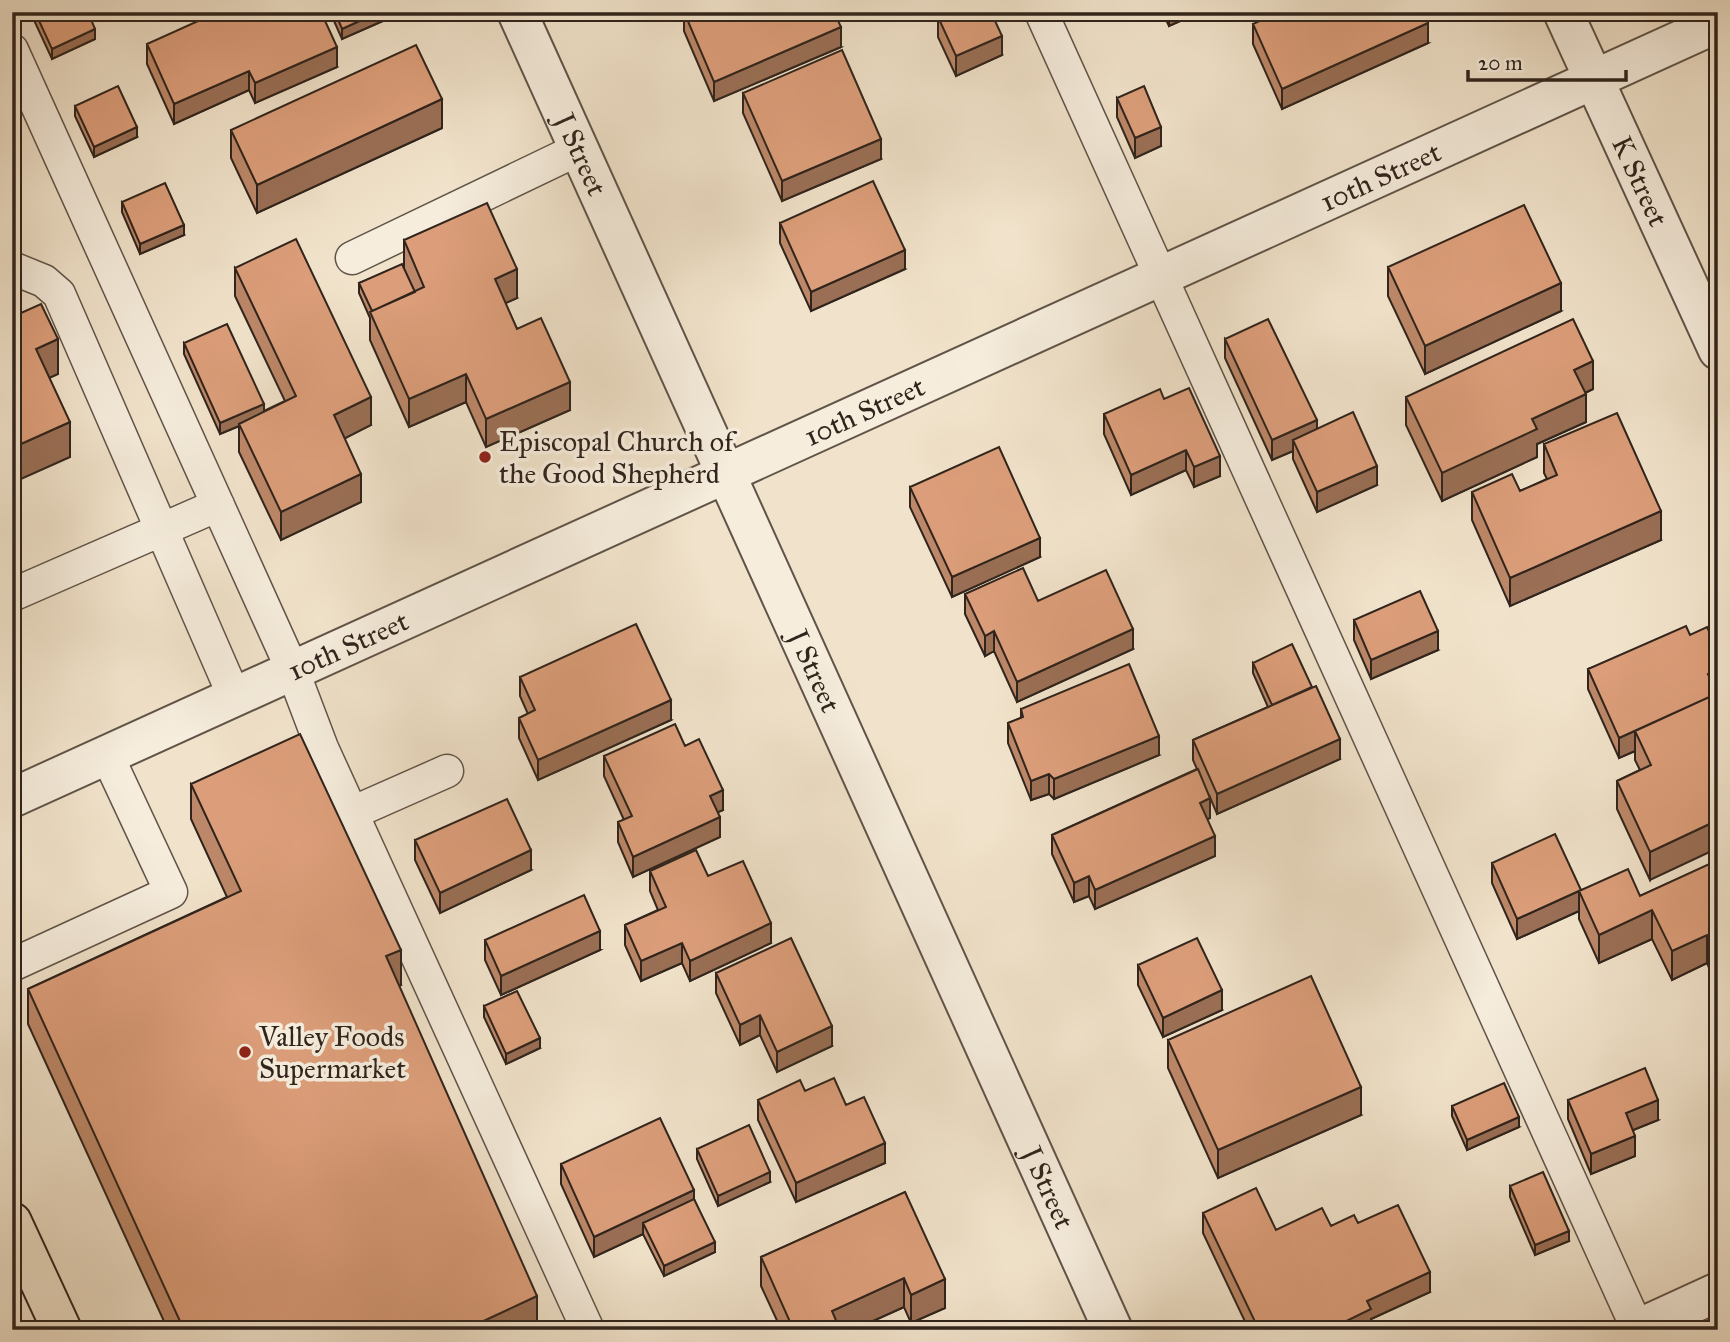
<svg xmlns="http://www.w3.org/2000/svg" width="1730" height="1342" viewBox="0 0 1730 1342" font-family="'IM FELL Great Primer',serif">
<rect width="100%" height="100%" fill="#f1e3cb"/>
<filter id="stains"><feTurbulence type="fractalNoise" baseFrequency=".00286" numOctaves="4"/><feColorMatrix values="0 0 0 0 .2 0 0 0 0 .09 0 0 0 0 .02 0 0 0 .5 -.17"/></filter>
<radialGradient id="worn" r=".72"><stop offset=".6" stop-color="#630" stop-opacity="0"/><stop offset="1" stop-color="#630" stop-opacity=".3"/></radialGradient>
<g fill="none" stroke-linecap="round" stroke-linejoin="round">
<defs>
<path id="lane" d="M1041,12L1638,1330
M12,50L292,669L322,748L588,1330
M352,258L579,149
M12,268L44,281L59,294L234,696
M12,595L218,505
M352,813L447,771
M12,965L171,892L107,755"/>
<g id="street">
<path id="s1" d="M517,12L1113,1330"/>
<path id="s2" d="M1563,12L1718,350"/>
<path id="s3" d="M12,798L1718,23"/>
<path d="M1635,1330L1718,1292"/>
</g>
<path id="primary" d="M12,1222L62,1330"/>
</defs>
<use href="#lane" stroke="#605448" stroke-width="35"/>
<use href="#street" stroke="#605448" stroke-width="42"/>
<use href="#primary" stroke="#30241c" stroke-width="42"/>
<use href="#lane" stroke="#f6eddd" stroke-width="32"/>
<use href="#street" stroke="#f6eddd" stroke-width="38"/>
<use href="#primary" stroke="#f1e3cb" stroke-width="38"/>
</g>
<path fill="#bd8869" stroke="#30241c" stroke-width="2" d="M33,12H88L95,39L52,59L33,18Z
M330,12H385V20L342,39Z
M684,12L841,47L714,101L684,31Z
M1162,12H1196V14L1169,26Z
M938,17L1002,55L956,76L938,37Z
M235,18L337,67L255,103L249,90L174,124L147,64V44Z
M1253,24L1428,43L1282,109L1253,44Z
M743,93L881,159L782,201L743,113Z
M1117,98L1161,146L1135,158L1117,117Z
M75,106L137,137L94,157L75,116Z
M442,128L257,213L231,158V130Z
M122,202L184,235L140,254L122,212Z
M780,223L905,269L811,311L780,243Z
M404,240L517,298L505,303L517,329L570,410L486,447L466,402L409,427L370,340V318L359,293V283L404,267Z
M1388,267L1561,311L1425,374L1388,296Z
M235,268L371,425L344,438L361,502L281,540L239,452V426L220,434L184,354V343L264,411L285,401L235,296Z
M1225,339L1317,429L1377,485L1317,512L1293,459V451L1272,460L1225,358Z
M1593,389L1585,393L1586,422L1537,444V457L1442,501L1406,425V397Z
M1164,399L1220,476L1194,487L1186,470L1131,495L1104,434V414Z
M1544,444L1661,540L1510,606L1472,520V492L1520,491L1547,479L1544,473Z
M910,487L1040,557L952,597L910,507Z
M965,594L1038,601L1133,649L1017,702L994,651L985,656L965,614Z
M1354,620L1438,650L1371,679L1354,640Z
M1690,635L1718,650V689L1715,690L1650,880L1617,809V781L1640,770L1635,760V751L1619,758L1588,689V669Z
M1253,663L1340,759L1217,814L1209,795L1210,818L1207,819L1215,856L1095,909L1089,896L1074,902L1052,854V835L1197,769L1193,760V740L1268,707L1253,673Z
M520,677L671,720L538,780L519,738V718L528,714L520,696Z
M1021,709L1159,755L1054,799L1049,794L1031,800L1008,743V723L1021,718Z
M685,746L723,810L717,812L720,837L633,877L618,842V822L624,820L604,776V756Z
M191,784L401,985L399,986L537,1330H168L28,1024V989L227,897L191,819Z
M415,840L531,870L440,913L415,860Z
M1718,850V976L1713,978L1707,963L1672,980L1652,939L1599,963L1579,919V911L1517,939L1492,883V863L1581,890L1640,896L1715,862V851Z
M650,871L708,876L771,943L690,981L682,963L641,981L625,945V925L658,910L650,891Z
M485,940L600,950L501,995L485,960Z
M1138,965L1222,1010L1163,1037L1138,985Z
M716,973L832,1046L777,1072L760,1035L740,1045L716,993Z
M484,1006L540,1048L506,1064L484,1017Z
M1168,1040L1361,1115L1218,1178L1168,1068Z
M805,1091L846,1105L885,1163L796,1202L758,1120V1100Z
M1568,1100L1658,1120L1633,1130L1635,1156L1591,1174L1568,1119Z
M1452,1106L1519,1127L1467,1150L1452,1116Z
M697,1149L770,1182L718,1206L697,1159Z
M561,1164L694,1199L715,1252L664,1276L643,1234L594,1257L561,1184Z
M1510,1186L1569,1241L1535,1255L1510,1197Z
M905,1192L945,1308L911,1323L904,1307L853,1330H779L781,1329L761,1286V1257Z
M1203,1213L1276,1230L1358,1223L1430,1292L1371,1319V1329L1370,1330H1249L1203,1233Z"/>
<path fill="#9a6f55" stroke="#30241c" stroke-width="2" d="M379,12H385V20L342,39V29Z
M926,12H944L926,20Z
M1169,12H1196V14L1169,26Z
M1428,23V43L1282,109V89Z
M841,27V47L714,101V82Z
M95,29V39L52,59V49Z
M1002,36V55L956,76V56Z
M337,47V67L255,103V83Z
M249,71V90L174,124V104Z
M442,99V128L257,213V185Z
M137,127V137L94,157V147Z
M1161,127V146L1135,158V138Z
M881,139V159L782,201V181Z
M184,225V235L140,254V244Z
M905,250V269L811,311V292Z
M517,269V298L495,308V279Z
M1561,283V311L1425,374V346Z
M58,339V374L36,384V349Z
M1593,361V389L1574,398V370Z
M466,374V402L409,427V399Z
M570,382V410L486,447V419Z
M1586,394V422L1537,444V457L1442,501V473L1532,419Z
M371,397V425L334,444V415Z
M264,404V415L239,424V426L220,434V423Z
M1317,420V440H1293V451L1272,460V440Z
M70,422V457L12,483V448Z
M1186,450V470L1131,495V475Z
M1220,456V476L1194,487V467Z
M1377,466V485L1317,512V492Z
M361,474V502L281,540V512Z
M1661,511V540L1510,606V578Z
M1040,538V557L952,597V577Z
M1133,629V649L1017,702V682Z
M994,631V651L985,656V636Z
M1438,631V650L1371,679V660Z
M1718,669V689L1708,694V674Z
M1717,694L1635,731V751L1619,758V738Z
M671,700V720L538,780V760Z
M1159,736V755L1054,799V779Z
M1340,739V759L1217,814V794Z
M1049,774V794L1031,800V781Z
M723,790V810L710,816V796Z
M1210,798V818L1200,822V803Z
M720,817V837L633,877V857Z
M1718,820V848L1650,880V852Z
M1215,836V856L1095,909V890Z
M531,850V870L440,913V893Z
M1089,876V896L1074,902V883Z
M1579,891V911L1517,939V919Z
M1652,910V939L1599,963V935Z
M771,923V943L690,981V961Z
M600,931V950L501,995V976Z
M1707,935V963L1672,980V951Z
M682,943V963L641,981V961Z
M1718,948V976L1713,978V950Z
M401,950V985L386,991V956Z
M1222,990V1010L1163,1037V1018Z
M760,1015V1035L740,1045V1025Z
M832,1026V1046L777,1072V1052Z
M540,1038V1048L506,1064V1054Z
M1361,1087V1115L1218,1178V1150Z
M1658,1100V1120L1626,1133V1113Z
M1519,1117V1127L1467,1150V1140Z
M1635,1136V1156L1591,1174V1154Z
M885,1143V1163L796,1202V1183Z
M770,1172V1182L718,1206V1196Z
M694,1190V1209L643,1223V1234L594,1257V1237Z
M1569,1231V1241L1535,1255V1245Z
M715,1242V1252L664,1276V1266Z
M1430,1272V1292L1371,1319V1329L1328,1330L1367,1301Z
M904,1278V1307L853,1330H832V1311Z
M945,1279V1308L911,1323V1295Z
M537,1296V1330H464Z"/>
<path fill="#dc9e7a" stroke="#30241c" stroke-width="2" d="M35,12H88L95,29L52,49Z
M218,12H232L235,18L247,12H321L337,47L255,83L249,71L174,104L147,44Z
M335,12H379L342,29Z
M684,12H834L841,27L714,82Z
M950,12H991L1002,36L956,56L938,17Z
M1279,12H1424L1428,23L1282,89L1253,24Z
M416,45L442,99L257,185L231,130Z
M842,50L881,139L782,181L743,93Z
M118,86L137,127L94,147L75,106Z
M1144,86L1161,127L1135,138L1117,98Z
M873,181L905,250L811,292L780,223Z
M165,183L184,225L140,244L122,202Z
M487,203L517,269L495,279L517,329L541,318L570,382L486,419L466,374L409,399L370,312L424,287L404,240Z
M1524,205L1561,283L1425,346L1388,267Z
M296,239L371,397L334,415L361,474L281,512L239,424L296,396L235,268Z
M402,264L415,292L372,311L359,283Z
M41,304L58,339L36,349L70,422L12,448V317Z
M1268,319L1317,420L1272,440L1225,339Z
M1573,319L1593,361L1574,370L1586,394L1532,419L1537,429L1442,473L1406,397Z
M227,324L264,404L220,423L184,343Z
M1189,388L1220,456L1194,467L1186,450L1131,475L1104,414L1160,389L1164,399Z
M1353,412L1377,466L1317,492L1293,440Z
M1617,413L1661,511L1510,578L1472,492L1512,474L1520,491L1557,475L1544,444Z
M999,447L1040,538L952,577L910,487Z
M1023,568L1038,601L1106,570L1133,629L1017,682L994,631L985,636L965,594Z
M1420,591L1438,631L1371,660L1354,620Z
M636,624L671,700L538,760L519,718L535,710L520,677Z
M1686,626L1690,635L1707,627L1718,650V669L1708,674L1716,694L1619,738L1588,669Z
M1292,644L1312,687L1272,705L1253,663Z
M1129,664L1159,736L1054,779L1049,774L1031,781L1008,723L1023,717L1021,709Z
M1316,686L1340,739L1217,794L1193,740Z
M1718,693V820L1650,852L1617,781L1651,765L1635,731Z
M675,724L685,746L699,739L723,790L710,796L720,817L633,857L618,822L632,816L604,756Z
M300,734L401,950L386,956L537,1296L464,1330H184L28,989L241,891L191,784Z
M1198,769L1210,798L1200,803L1215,836L1095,890L1089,876L1074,883L1052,835Z
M507,799L531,850L440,893L415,840Z
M1555,834L1581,890L1517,919L1492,863Z
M696,850L708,876L743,861L771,923L690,961L682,943L641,961L625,925L666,907L650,871Z
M1718,860V948L1713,950L1707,935L1672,951L1652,910L1599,935L1579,891L1628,869L1640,896Z
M584,895L600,931L501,976L485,940Z
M791,938L832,1026L777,1052L760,1015L740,1025L716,973Z
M1197,938L1222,990L1163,1018L1138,965Z
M1311,976L1361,1087L1218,1150L1168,1040Z
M517,991L540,1038L506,1054L484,1006Z
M1645,1068L1658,1100L1626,1113L1635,1136L1591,1154L1568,1100Z
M834,1078L846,1105L864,1097L885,1143L796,1183L758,1100L800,1080L805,1091Z
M1504,1083L1519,1117L1467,1140L1452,1106Z
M660,1118L694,1190L594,1237L561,1164Z
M749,1125L770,1172L718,1196L697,1149Z
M1543,1172L1569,1231L1535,1245L1510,1186Z
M1256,1188L1276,1230L1322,1208L1331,1226L1354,1215L1358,1223L1398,1205L1430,1272L1367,1301L1371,1309L1328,1330H1312L1311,1328L1307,1330H1259L1203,1213Z
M905,1192L945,1279L911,1295L904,1278L832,1311L840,1330H779L791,1324L761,1257Z
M694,1199L715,1242L664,1266L643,1223Z"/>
<g fill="#8f2418" stroke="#f6eddd" stroke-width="2.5">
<circle cx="485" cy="457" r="7"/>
<circle cx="245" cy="1052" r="7"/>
</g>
<g text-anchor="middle" stroke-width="7" stroke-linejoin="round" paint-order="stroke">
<g font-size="28" fill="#30241c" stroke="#f6eddd">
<text dy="10" stroke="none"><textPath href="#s1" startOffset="156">J Street</textPath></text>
<text dy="10" stroke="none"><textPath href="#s3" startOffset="1503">10th Street</textPath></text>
<text dy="10" stroke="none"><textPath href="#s2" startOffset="186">K Street</textPath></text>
<text dy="10" stroke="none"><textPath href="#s3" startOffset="936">10th Street</textPath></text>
<text dy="10" stroke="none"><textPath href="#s3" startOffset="369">10th Street</textPath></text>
<text dy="10" stroke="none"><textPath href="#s1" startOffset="723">J Street</textPath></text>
<text dy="10" stroke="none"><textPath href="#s1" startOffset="1290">J Street</textPath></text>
</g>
<g font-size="28" fill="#30241c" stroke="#f6eddd" text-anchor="start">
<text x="499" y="451">Episcopal Church of<tspan x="499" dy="32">the Good Shepherd</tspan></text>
<text x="259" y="1046">Valley Foods<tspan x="259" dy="32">Supermarket</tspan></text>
</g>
</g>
<rect width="1730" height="1342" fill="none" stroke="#f1e3cb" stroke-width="42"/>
<rect x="14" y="14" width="1702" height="1314" fill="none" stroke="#30241c" stroke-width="3.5"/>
<rect x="21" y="21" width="1688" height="1300" fill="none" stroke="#30241c" stroke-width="2"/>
<path d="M1468 70v10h158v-10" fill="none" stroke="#30241c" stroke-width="3.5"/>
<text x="1478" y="70" font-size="21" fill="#30241c" stroke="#f6eddd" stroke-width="5" paint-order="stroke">20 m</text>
<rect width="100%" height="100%" filter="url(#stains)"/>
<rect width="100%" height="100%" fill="url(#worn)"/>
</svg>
